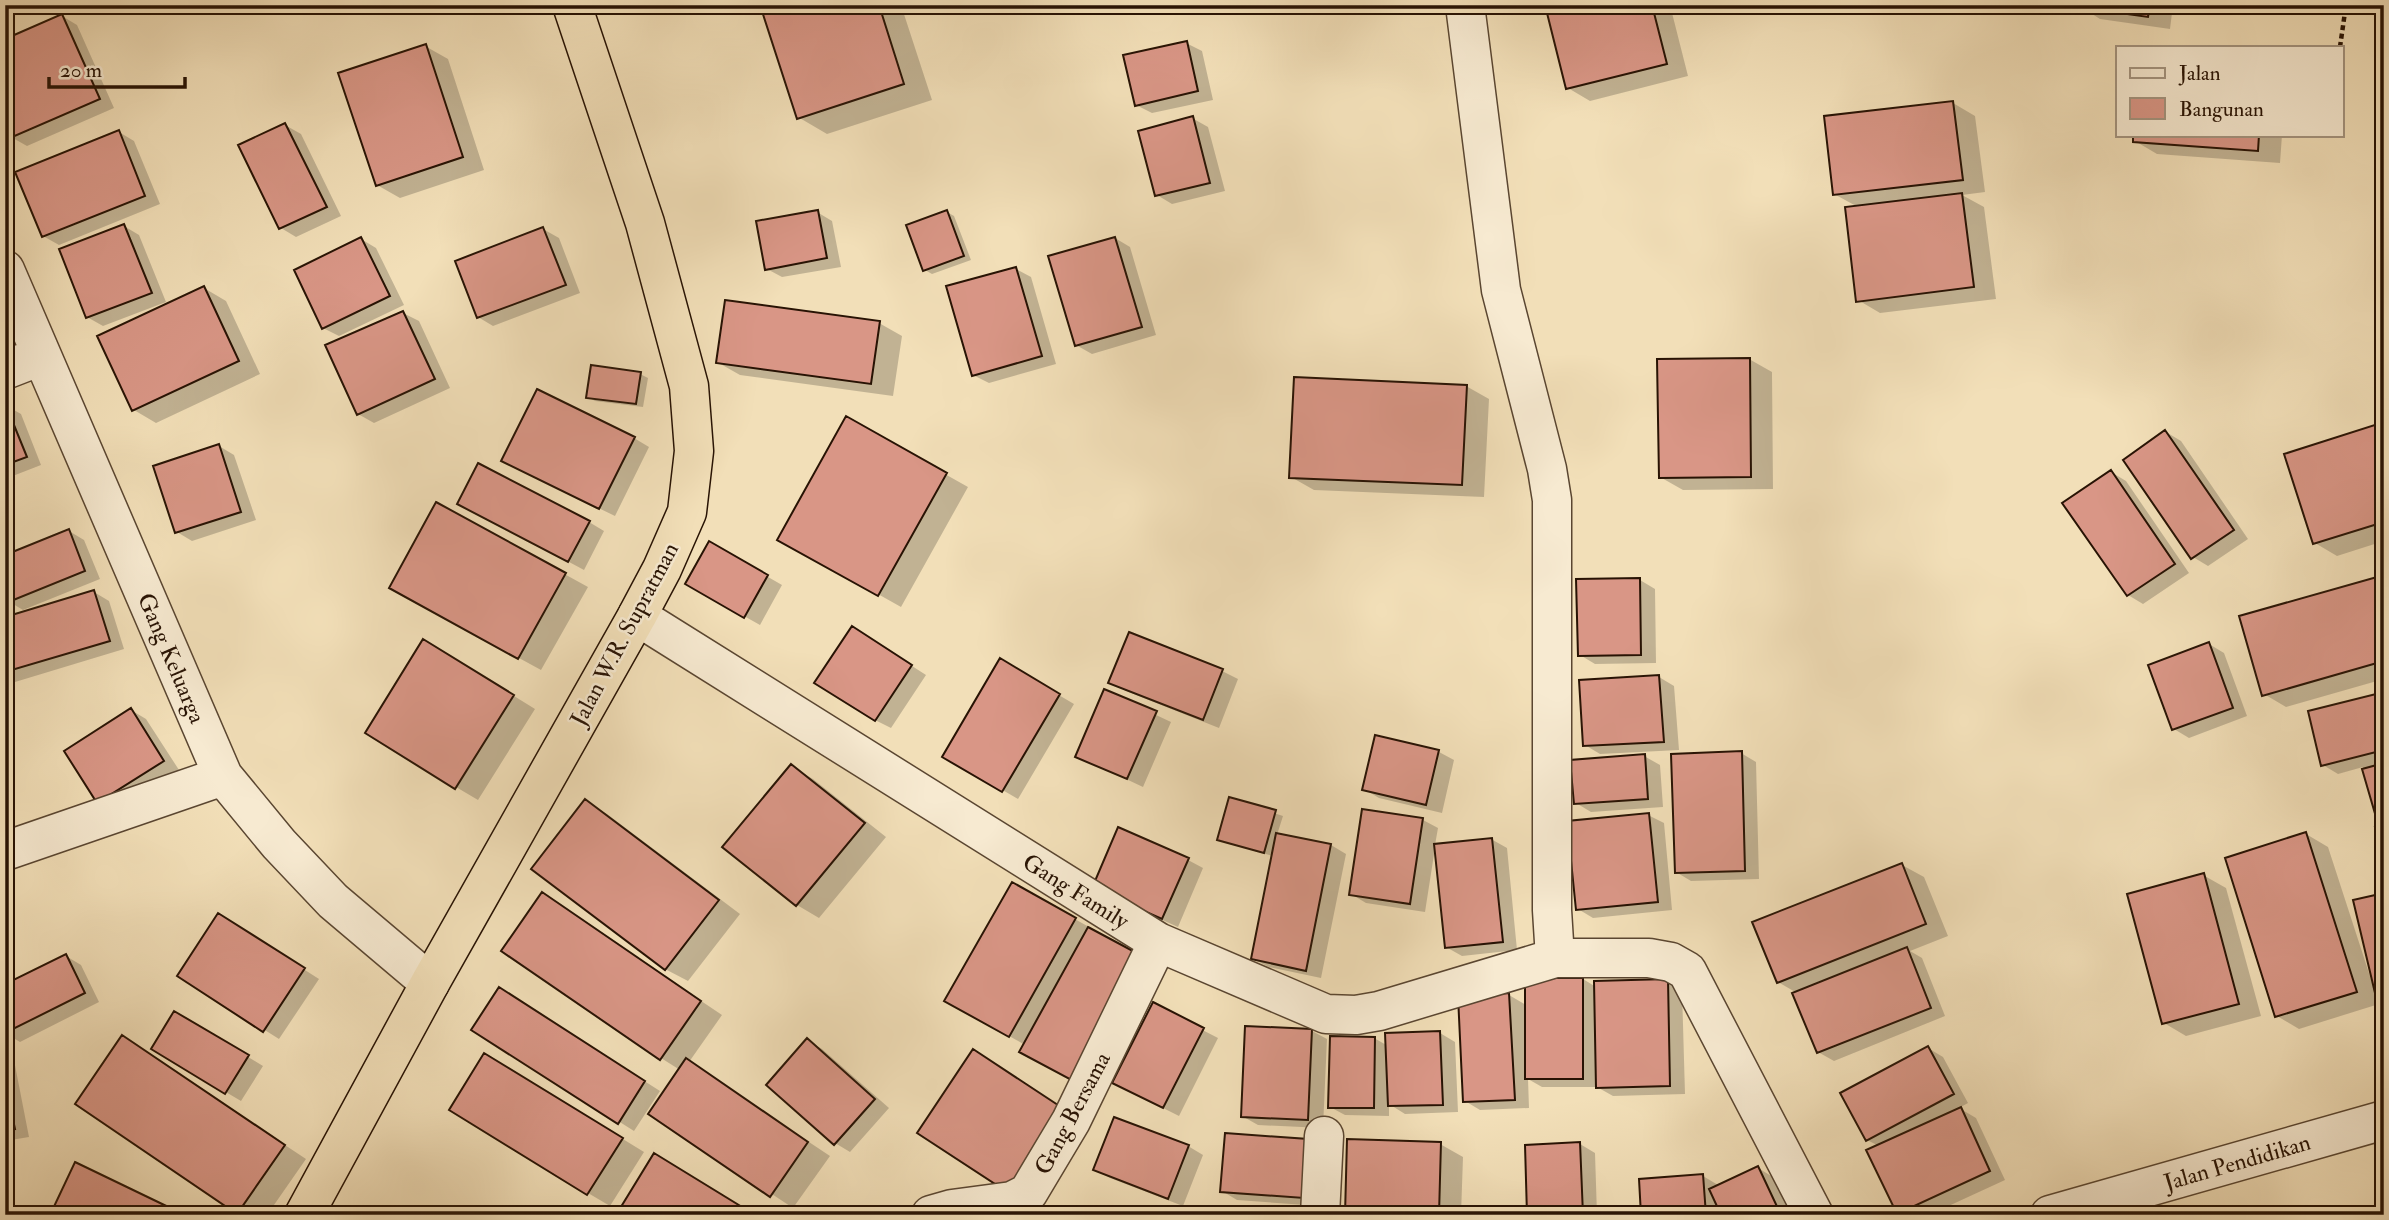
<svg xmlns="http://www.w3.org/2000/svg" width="2389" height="1220" viewBox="0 0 2389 1220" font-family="'IM FELL Double Pica',serif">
<rect width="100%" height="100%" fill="#f2dfb8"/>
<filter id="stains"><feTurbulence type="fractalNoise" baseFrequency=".00286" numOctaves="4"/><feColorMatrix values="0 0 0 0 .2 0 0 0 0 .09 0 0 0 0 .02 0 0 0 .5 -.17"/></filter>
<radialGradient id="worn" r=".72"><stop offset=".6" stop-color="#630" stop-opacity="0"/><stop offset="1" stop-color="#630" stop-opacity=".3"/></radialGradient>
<path fill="#0003" d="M64,5H86L77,13Z
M762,5H901L932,100L827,134L798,117Z
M1119,5H1186V10L1131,12Z
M1547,5H1670L1688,76L1590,101L1568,88Z
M1834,5H1927L1850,15Z
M2078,5H2173L2170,29L2100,19Z
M62,16L77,25L114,108L27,146L11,137Z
M1186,43L1202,51L1213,100L1152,113L1136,105Z
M425,46L448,59L484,170L400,198L377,185Z
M1953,103L1975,116L1985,192L1962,195L1984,207L1996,299L1880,313L1858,300V207L1834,194Z
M1192,118L1208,127L1225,191L1172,204L1157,195Z
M285,125L301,134L341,216L296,237L281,228Z
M119,132L134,141L160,204L59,245L43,236Z
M2135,135H2282L2280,163L2157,154L2135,141Z
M817,212L832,221L841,267L782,277L767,269Z
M947,212L954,216L971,260L932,274L925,270Z
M124,226L139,235L166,302L103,326L87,317Z
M543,229L559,238L580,293L493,326L478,317Z
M1115,238L1130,247L1156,335L1092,354L1076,345Z
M361,239L376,248L404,305L339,336L323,328Z
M1016,269L1031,277L1056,364L989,383L973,375Z
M204,288L226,301L260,374L156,423L134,410Z
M403,313L419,321L450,388L374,423L358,414Z
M5,321L20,354L5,360Z
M879,323L902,336L893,396L740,375L717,362Z
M1749,359L1772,372L1773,489L1683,490L1660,477Z
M640,374L648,378L643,407L595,401L588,397Z
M1466,386L1489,399L1484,497L1314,490L1291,477Z
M5,405L21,414L41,465L5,479Z
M847,419L968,487L901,607L780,539Z
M2384,424V541L2337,556L2315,543Z
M2166,432L2181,441L2248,539L2208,566L2193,557Z
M634,438L649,447L615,516L518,469Z
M219,446L234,455L256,520L192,541L177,532Z
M2111,472L2126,481L2189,573L2143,604L2128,595Z
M437,504L588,587L541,670L413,600Z
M472,510L589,522L604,531L584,570Z
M69,531L84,540L100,579L23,610L8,601L5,596V556Z
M710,544L782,585L760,625L687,584Z
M2377,579L2384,583V679L2286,707L2264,694Z
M1640,580L1655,589L1656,663L1595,664L1580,655Z
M94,592L109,601L124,649L15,682L5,677V619Z
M1130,634L1222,671L1238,679L1219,728L1126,691L1110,683Z
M867,637L926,675L891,728L875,720Z
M2209,644L2224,653L2247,716L2189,738L2174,729Z
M446,654L535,709L478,800L456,787Z
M1001,661L1074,704L1018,799L944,756Z
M1659,677L1674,686L1679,750L1600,754L1585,745Z
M1105,691L1171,722L1143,787L1077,756Z
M2384,693V820L2377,816L2363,767L2338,774L2323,765Z
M131,710L146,719L179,770L113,810L98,802Z
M1376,737L1439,752L1454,760L1442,813L1379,798L1364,789Z
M1741,753L1756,762L1759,879L1691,881L1676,872Z
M1644,756L1660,765L1663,807L1591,812L1576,803Z
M791,766L813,779L886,837L819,918L797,905L725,846Z
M1230,799L1283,816L1277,835L1331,845L1346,854L1321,978L1269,967L1253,959L1273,856L1226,843L1219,839Z
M585,801L607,814L740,914L688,981L665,969Z
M1364,811L1423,820L1438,828L1435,845L1491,839L1507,848L1517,950L1462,956L1446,947L1435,848L1425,912L1366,903L1351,894Z
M1648,815L1664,823L1672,910L1593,918L1578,909Z
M2306,834L2328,847L2379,1004L2299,1029L2277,1016Z
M1188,860L1203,868L1178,927L1109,896Z
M1902,865L1924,877L1948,936L1910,951L1922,958L1945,1016L1834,1061L1818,1052L1797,993L1778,982Z
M2203,875L2226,888L2261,1016L2186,1036L2164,1023Z
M1012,884L1098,932L1025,1045L946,1000Z
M542,894L722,1015L689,1062L830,1156L793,1208L650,1113L680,1070L661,1058Z
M233,924L319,979L279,1039L179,976Z
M66,956L81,965L99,1002L20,1042L5,1033V986Z
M1583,979L1596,987L1667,981L1682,990L1685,1094L1613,1096L1597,1087H1542L1528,1079L1529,1108L1480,1110L1465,1101L1509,995L1526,1005Z
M514,998L660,1091L634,1131L474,1030Z
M1154,1005L1218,1038L1179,1116L1129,1091Z
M175,1013L263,1066L241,1101L153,1049Z
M1312,1031L1327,1039L1323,1128L1258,1125L1242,1116Z
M1440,1033L1455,1042L1458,1112L1405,1114L1389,1104V1116L1345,1115L1330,1107L1374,1038L1388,1046Z
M122,1037L306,1159L267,1215H241L238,1213Z
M807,1040L822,1049L889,1108L850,1152L835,1143Z
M1928,1048L1943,1057L1968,1103L1959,1108L1976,1118L2005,1180L1929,1215H1901L1898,1213L1879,1146L1867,1140Z
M5,1050L13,1055L29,1137L5,1141Z
M507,1068L644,1152L610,1206L588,1193Z
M1226,1134L1319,1206L1237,1200L1222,1191Z
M1440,1144L1463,1157L1461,1215H1347Z
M1580,1144L1595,1153L1597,1215H1529Z
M1188,1146L1203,1155L1183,1206L1110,1178L1095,1170Z
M1758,1168L1773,1177L1791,1215H1723L1720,1210L1721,1215H1643L1703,1176L1718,1185Z"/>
<path fill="#d99686" stroke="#281304" stroke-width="2" d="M760,5H879L904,84L797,119Z
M1545,5H1652L1667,64L1566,89Z
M2076,5H2150L2148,17L2076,7Z
M62,14L100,99L10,138L5,128V39Z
M1187,41L1198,91L1135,106L1123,55Z
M426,44L463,157L376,186L338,73Z
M1953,101L1963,180L1833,195L1824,116Z
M1193,116L1210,183L1155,196L1138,131Z
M285,123L327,207L279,229L238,145Z
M119,130L145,196L42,237L15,172Z
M2133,135H2259L2258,151L2133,142Z
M1962,193L1974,287L1856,302L1845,207Z
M818,210L827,258L765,270L756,221Z
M947,210L964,256L923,271L906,225Z
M124,224L152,293L86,318L59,249Z
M543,227L566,285L477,318L455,261Z
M361,237L390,296L322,329L294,270Z
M1115,237L1142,327L1075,346L1048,256Z
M1016,267L1042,356L972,376L946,286Z
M204,286L239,361L132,411L97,336Z
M725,300L880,321L871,384L716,363Z
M403,311L435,379L357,415L325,345Z
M1750,358L1751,477L1659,478L1657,359Z
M591,365L641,372L636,404L586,398Z
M1294,377L1467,385L1462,485L1289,478Z
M537,389L635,437L599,509L501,461Z
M5,403L27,457L5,465Z
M846,416L947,473L878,596L777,540Z
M2384,422V522L2313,544L2284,454Z
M2165,430L2234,530L2191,559L2123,460Z
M219,444L241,512L175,533L153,466Z
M478,463L590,521L568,562L457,504Z
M2111,470L2175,564L2127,596L2062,503Z
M436,502L566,573L518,659L389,588Z
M69,529L85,571L6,603L5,555Z
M709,541L768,575L744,618L685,584Z
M2377,577L2384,600V661L2262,696L2239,616Z
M1640,578L1641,655L1578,656L1576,579Z
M94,590L110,641L5,672V617Z
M852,626L912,665L875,721L814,683Z
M1129,632L1223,669L1203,720L1108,683Z
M423,639L514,695L455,789L365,733Z
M2209,642L2233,708L2172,730L2148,665Z
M1000,658L1060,694L1002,792L942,757Z
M1659,675L1664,742L1583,746L1579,680Z
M1104,689L1157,711L1127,779L1075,757Z
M2384,692V750L2321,766L2308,711Z
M131,708L164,761L97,803L64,751Z
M1375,735L1439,750L1426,805L1362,790Z
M1742,751L1745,871L1675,873L1671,754Z
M1645,754L1648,799L1574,804L1570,760Z
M2384,763V815L2376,817L2362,769Z
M791,764L865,823L796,906L722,847Z
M1229,797L1276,810L1264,853L1217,840Z
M585,799L719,900L665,970L531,869Z
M1362,809L1423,818L1410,904L1349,895Z
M1649,813L1658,902L1576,910L1567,821Z
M2384,825V857L2375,827Z
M1118,827L1189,858L1162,919L1092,888Z
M2306,832L2357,992L2275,1017L2225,858Z
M1276,833L1331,844L1306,971L1251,959Z
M1492,838L1503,942L1445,948L1434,844Z
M1902,863L1926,924L1777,983L1752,922Z
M2204,873L2239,1004L2162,1024L2127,894Z
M1012,882L1076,918L1009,1037L944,1001Z
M542,892L701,1001L660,1060L501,951Z
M2384,893V1031L2353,900Z
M218,913L305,968L263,1032L177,976Z
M1088,927L1146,958L1077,1083L1019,1052Z
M1907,947L1931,1008L1817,1053L1792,993Z
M66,954L85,993L5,1033V984Z
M1525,978H1583V1079H1525Z
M1668,979L1670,1086L1596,1088L1594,981Z
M499,987L645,1081L618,1124L471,1030Z
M1509,993L1515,1100L1463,1102L1458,996Z
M1153,1002L1204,1028L1163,1108L1112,1083Z
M174,1011L249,1055L225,1094L151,1049Z
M1245,1026L1312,1029L1308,1120L1241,1117Z
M1440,1031L1443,1105L1388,1106L1385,1033Z
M122,1035L285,1145L237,1214L75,1104Z
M1330,1036L1375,1037L1374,1108H1328Z
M807,1038L875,1099L834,1145L766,1085Z
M1928,1046L1954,1094L1866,1141L1840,1093Z
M973,1049L1067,1111L1012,1195L917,1133Z
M484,1053L623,1138L587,1195L449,1110Z
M686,1058L808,1142L770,1197L648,1114Z
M5,1080L15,1129L5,1130Z
M1961,1107L1990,1171L1897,1214L1866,1150Z
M1114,1117L1189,1145L1168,1199L1093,1170Z
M1225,1133L1308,1139L1304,1198L1220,1192Z
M1347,1139L1441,1142L1439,1215H1345Z
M1580,1142L1583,1215H1527L1525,1145Z
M654,1153L755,1215H616Z
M75,1162L185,1215H50Z
M1758,1166L1781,1215H1721L1709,1189Z
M1703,1174L1706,1215H1641L1639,1179Z
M1217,1206L1294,1210V1215H1217Z"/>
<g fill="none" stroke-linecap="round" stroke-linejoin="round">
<defs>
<path id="minor" d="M1465,5L1501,290L1547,469L1552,500V910L1555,958H1649L1671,962L1687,971L1814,1215
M5,270L223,776L279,844L333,901L430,983
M5,370L41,356
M637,616L1158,942L1326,1014L1356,1015L1379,1011L1555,958
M5,851L223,776
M931,1215L952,1209L1012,1201L1028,1193L1071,1121L1158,942
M1320,1215L1324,1136
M2050,1215L2384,1120"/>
<path id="trunk" d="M304,1215L430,983L637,616L662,569L687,512L694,451L689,386L645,223L572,5"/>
</defs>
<use href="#minor" stroke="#5a4631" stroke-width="41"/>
<use href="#trunk" stroke="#281304" stroke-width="41"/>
<path stroke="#281304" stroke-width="4.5" stroke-dasharray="5 3.5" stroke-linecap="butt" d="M2340,47L2346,5"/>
<use href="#minor" stroke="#f7ead1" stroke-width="38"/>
<use href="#trunk" stroke="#f2dfb8" stroke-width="38"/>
</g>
<g text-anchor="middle" stroke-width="5" stroke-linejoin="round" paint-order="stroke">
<g font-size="23" fill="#281304" stroke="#f7ead1">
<text transform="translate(624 634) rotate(-62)" y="8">Jalan W.R. Supratman</text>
<text transform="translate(172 658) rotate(67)" y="8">Gang Keluarga</text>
<text transform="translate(1076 891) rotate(32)" y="8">Gang Family</text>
<text transform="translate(1072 1113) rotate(-62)" y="8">Gang Bersama</text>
<text transform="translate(2237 1162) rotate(-16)" y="8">Jalan Pendidikan</text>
</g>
</g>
<rect width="2389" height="1220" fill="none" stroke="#f2dfb8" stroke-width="28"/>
<rect x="7" y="7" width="2375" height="1206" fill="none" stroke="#281304" stroke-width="3.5"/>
<rect x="14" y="14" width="2361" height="1192" fill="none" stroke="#281304" stroke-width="2"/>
<rect x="2116" y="46" width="228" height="91" fill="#f7ead1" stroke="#a4947f" stroke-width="2"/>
<rect x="2130" y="68" width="35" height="10" fill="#f7ead1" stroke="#a4947f" stroke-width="2"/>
<text x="2179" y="80" font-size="21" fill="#281304">Jalan</text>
<rect x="2130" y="98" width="35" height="21" fill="#d99686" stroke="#a4947f" stroke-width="2"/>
<text x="2179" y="116" font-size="21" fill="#281304">Bangunan</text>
<path d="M49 77v10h136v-10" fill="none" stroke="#281304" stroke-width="3.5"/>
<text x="60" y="77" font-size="21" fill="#281304" stroke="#f7ead1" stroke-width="5" paint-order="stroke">20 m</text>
<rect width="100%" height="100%" filter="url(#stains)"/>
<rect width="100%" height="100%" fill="url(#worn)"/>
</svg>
